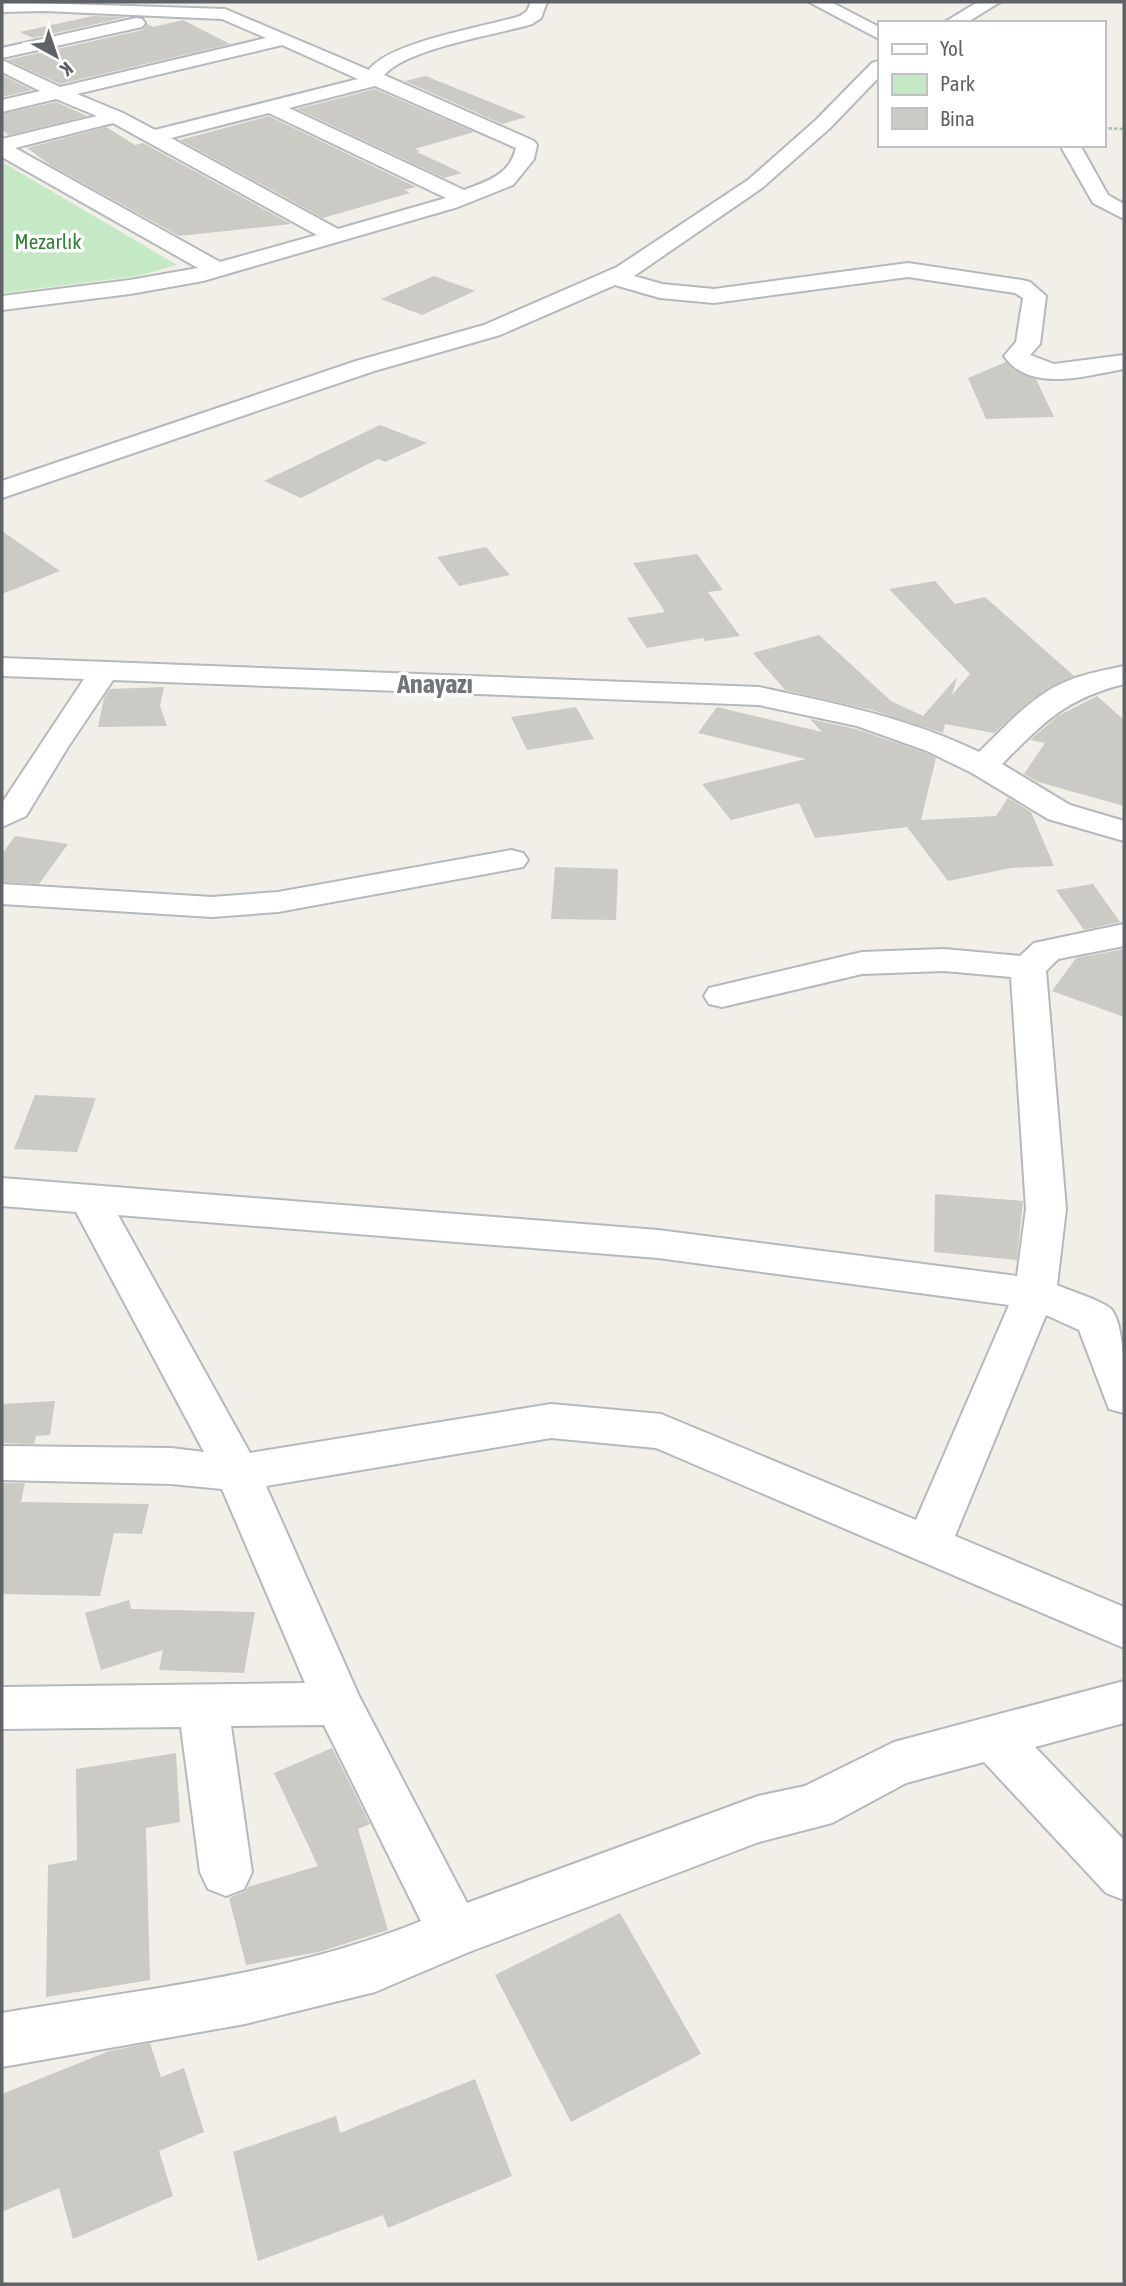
<svg xmlns="http://www.w3.org/2000/svg" width="1126" height="2286" viewBox="0 0 1126 2286" font-family="'Asap Condensed',sans-serif">
<rect width="100%" height="100%" fill="#f1efe8"/>
<path fill="#c5e8c5" d="M2,162L177,265L137,276L2,293Z"/>
<path fill="#cccac5" d="M93,16L127,17L33,38L20,32Z
M183,20L230,44L60,84L7,60L143,30L147,24L153,27Z
M2,75L32,90L2,97Z
M426,76L438,81L527,117L502,124L405,81Z
M375,89L474,132L415,149L420,151L417,152L462,173L444,178L297,109Z
M56,102L87,116L9,135L2,130V114Z
M269,116L416,187L404,190L410,193L323,218L180,140Z
M106,127L135,145L143,143L291,224L179,236L52,166L27,148Z
M434,276L475,291L422,315L381,299Z
M1006,362L1014,370L1036,379L1054,417L986,419L968,378Z
M380,425L427,443L385,462L378,459L301,498L264,481Z
M2,531L60,571L2,594Z
M486,547L510,575L459,586L437,557Z
M697,554L723,590L708,592L740,636L705,641L703,638L647,648L627,618L665,612L633,563Z
M935,581L955,604L985,597L1074,676L1031,700L994,733L945,724L943,733L872,710L785,690L753,653L819,635L891,701L923,716L957,677L952,695L970,674L889,589Z
M164,687L160,706L167,726L98,727L104,698L110,689Z
M1097,696L1124,720V806L1038,782L1024,774L1045,743L1030,740L1058,716Z
M576,707L594,739L527,750L511,717Z
M717,707L822,732L810,719L856,729L926,753L936,758L921,820L996,816L1008,798L1031,812L1054,866L1011,868L948,881L907,827L815,838L799,803L731,820L702,784L806,759L698,733Z
M15,836L68,844L39,884L2,882V854Z
M555,867L618,869L616,920L551,919Z
M1093,884L1120,922L1084,930L1056,890Z
M1124,949V1017L1052,991L1076,958Z
M35,1095L96,1098L77,1152L14,1149Z
M935,1194L1023,1201L1017,1260L934,1252Z
M55,1401L50,1435L36,1436L34,1444L2,1443V1404Z
M2,1483H25L21,1502L149,1504L142,1534L114,1533L100,1596L2,1594Z
M129,1600L131,1609L255,1612L244,1673L159,1670L163,1650L101,1670L85,1613Z
M332,1748L370,1824L358,1829L388,1930L319,1952L246,1965L229,1898L245,1891L248,1887L318,1866L274,1773Z
M176,1753L180,1822L146,1828L150,1980L46,1997L48,1865L77,1860L76,1769Z
M620,1913L701,2054L571,2122L495,1975Z
M150,2043L161,2077L184,2068L204,2132L159,2151L173,2196L73,2239L59,2188L2,2212V2094L109,2051Z
M475,2079L512,2176L388,2228L383,2215L258,2261L233,2152L336,2116L340,2133Z"/>
<g fill="none" stroke-linecap="round" stroke-linejoin="round">
<defs>
<path id="minor" d="M2,2L225,9L369,70C389,42 485,27 520,16L527,11L531,2H547L541,18L532,24C496,35 408,48 384,75L534,141L537,145L534,159L513,185L458,207L203,281L130,294L2,310V296L130,280L198,268L2,157V139L97,116L56,99L2,112V100L40,91L2,72V60L60,87L266,38L222,19L44,11L2,12ZM282,45L358,79L155,130L123,113L77,94ZM375,86L516,148C510,175 487,181 464,190L289,108ZM269,113L446,198L338,229L171,138ZM113,123L317,235L220,262L15,148Z
M809,2H831L879,27V39Z
M978,2H1000L966,23H943Z
M136,18L142,19L145,23L142,27L2,58V48Z
M879,61V77L830,128L762,188L634,276L662,284L714,289L908,263L1022,280L1030,282L1046,296L1040,344L1030,355L1054,364L1124,355V369C1088,375 1030,394 1004,356L1016,342L1023,298L1015,293L908,277L714,303L660,298L615,285L500,335L374,371L2,498V481L356,361L484,325L617,267L748,180L816,120L872,63Z
M1060,145H1080L1108,195L1124,204V219L1093,203Z
M2,658L759,687C835,703 909,718 979,752C1007,725 1033,694 1070,680C1087,673 1106,670 1124,666V684C1065,699 1044,722 1002,764L1070,805L1124,821V841L1048,819L972,773L927,751L857,726L759,705L113,680L68,747L26,816L2,827V803L84,679L2,676Z
M511,850L523,853L528,860L523,867L278,912L212,917L2,904V884L212,897L278,892Z
M1124,924V946L1058,959L1046,971L1066,1209L1057,1285C1070,1291 1104,1301 1112,1310C1126,1330 1124,1387 1124,1413L1109,1409L1079,1330L1046,1315L955,1536L1124,1607V1648L656,1448L551,1438L266,1486L359,1696L467,1903L758,1796L805,1786L894,1742L1124,1681V1723L1035,1747L1124,1840V1900L1106,1893L984,1762L906,1783L832,1823L759,1842L469,1952L375,1992L245,2024L2,2067V2013C142,1989 289,1975 421,1921L324,1725L231,1726L252,1872L244,1889L226,1896L208,1889L200,1872L181,1727L2,1729V1687L305,1683L222,1489L171,1484L2,1480V1446L171,1448L204,1452L76,1212L2,1206V1178L658,1230L1017,1276L1026,1209L1011,977L944,971L862,974L722,1007L709,1004L704,996L709,988L862,952L944,949L1020,956L1034,943ZM118,1215L658,1258L1009,1305L916,1520L661,1414L551,1404L250,1453Z"/>
</defs>
<use href="#minor" stroke="#b5b8bc" stroke-width="4"/>
<path stroke="#9cc7a9" stroke-width="2.5" stroke-dasharray="3.5 2" stroke-linecap="butt" d="M1103,128L1124,129"/>
<use href="#minor" fill="#fff" fill-rule="evenodd"/>
</g>
<g text-anchor="middle" stroke-width="7" stroke-linejoin="round" paint-order="stroke">
<g font-size="21" fill="#348238" stroke="#fff">
<text x="48" y="249">Mezarlık</text>
</g>
<g font-size="26" font-weight="bold" fill="#70757a" stroke="#fff">
<text x="435" y="693">Anayazı</text>
</g>
</g>
<rect width="1126" height="2286" fill="none" stroke="#5f6368" stroke-width="7"/>
<rect x="878" y="21" width="228" height="126" fill="#ffffff" stroke="#bfc1c3" stroke-width="2"/>
<rect x="892" y="44" width="35" height="10" fill="#ffffff" stroke="#bfc1c3" stroke-width="2"/>
<text x="940" y="56" font-size="21" fill="#5f6368">Yol</text>
<rect x="892" y="74" width="35" height="21" fill="#c5e8c5" stroke="#bfc1c3" stroke-width="2"/>
<text x="940" y="91" font-size="21" fill="#5f6368">Park</text>
<rect x="892" y="108" width="35" height="21" fill="#cccac5" stroke="#bfc1c3" stroke-width="2"/>
<text x="940" y="126" font-size="21" fill="#5f6368">Bina</text>
<g transform="translate(56 56) rotate(140)" stroke="#ffffff" stroke-width="5" paint-order="stroke">
<path d="M0-5L12 26L0 18L-12 26Z" fill="#5f6368"/>
<text y="-10" font-size="19" font-weight="bold" text-anchor="middle" fill="#5f6368">K</text>
</g>
</svg>
